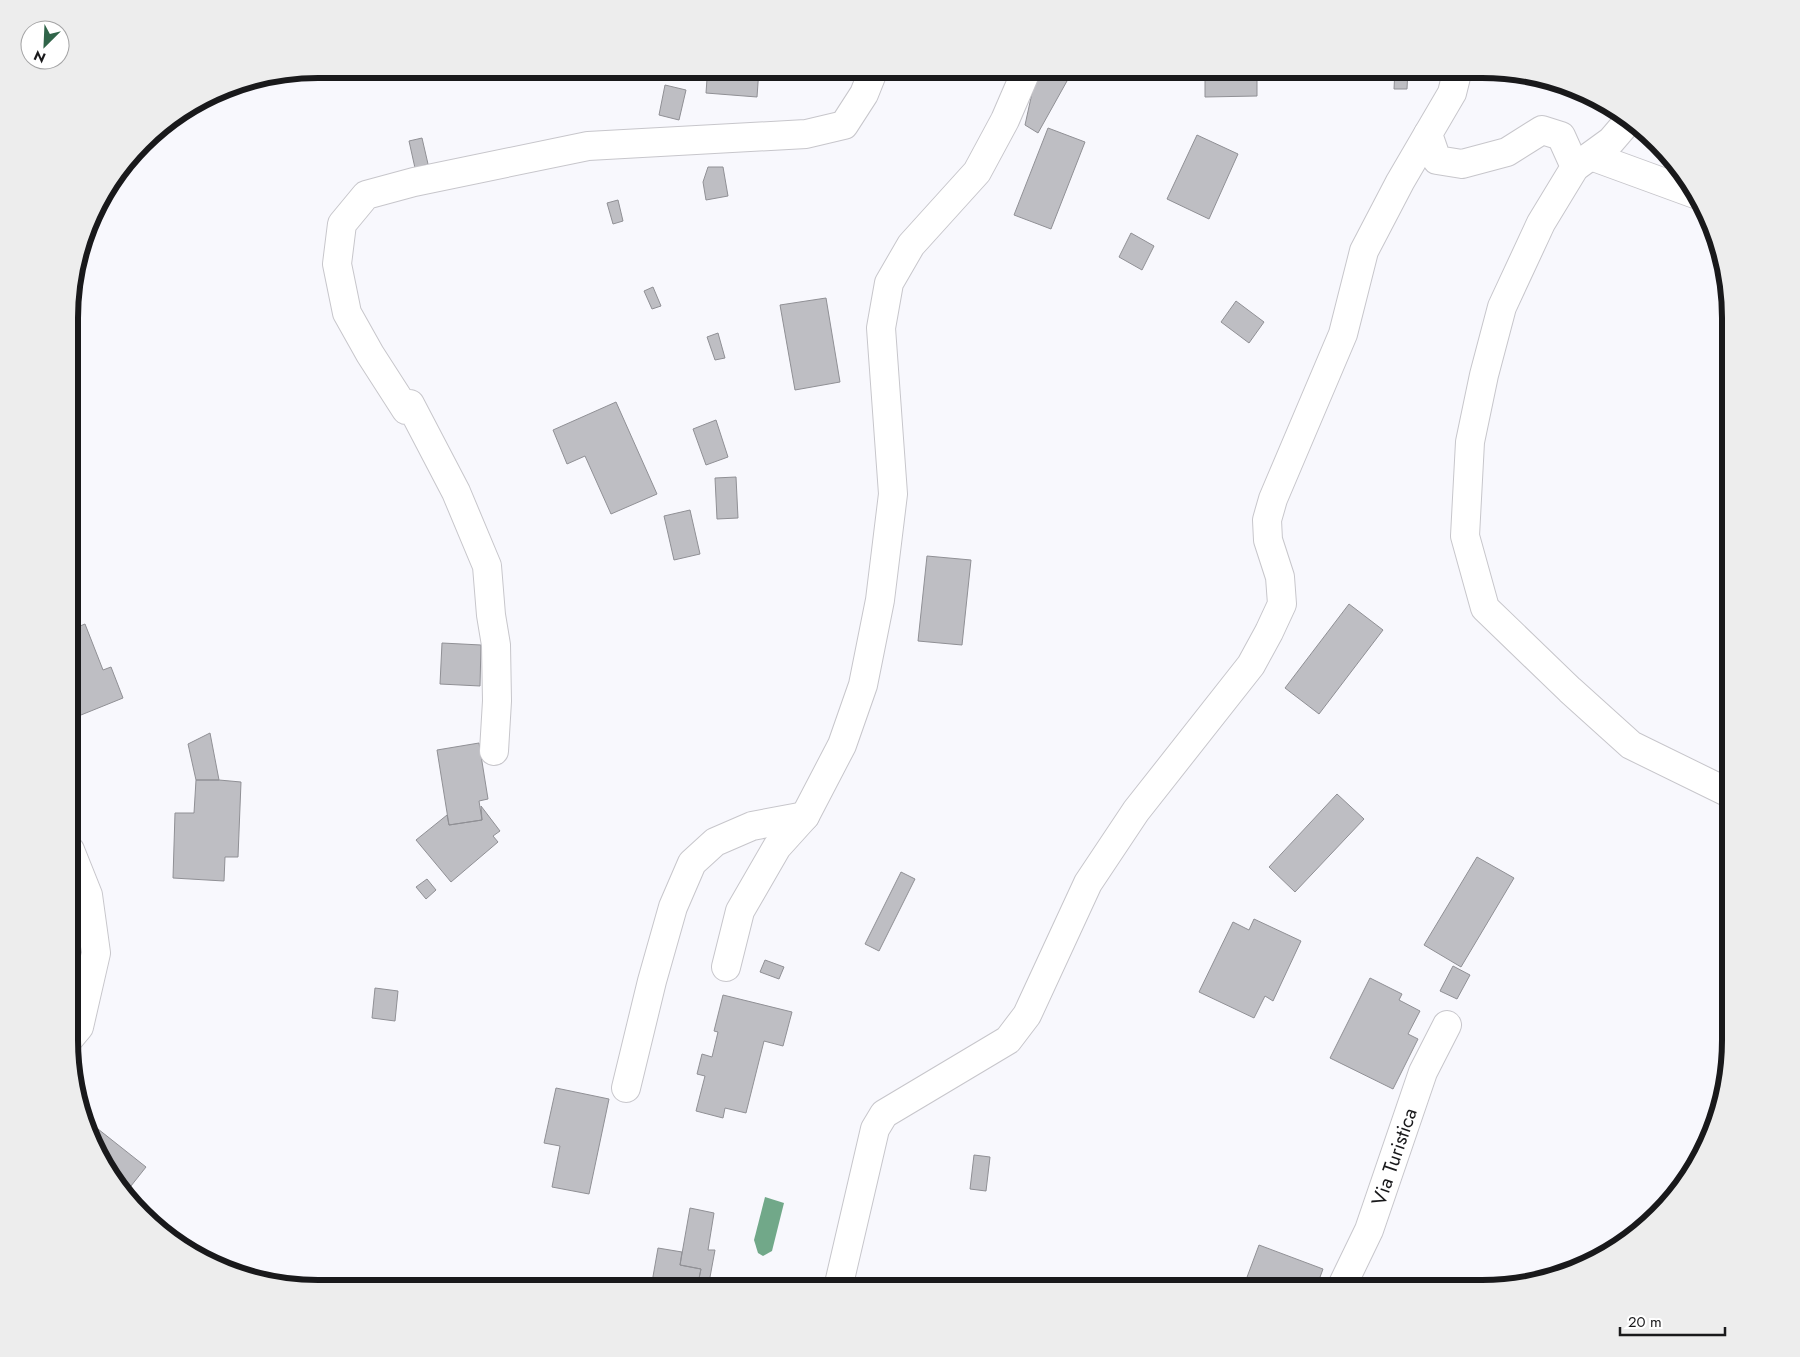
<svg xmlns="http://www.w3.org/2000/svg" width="1800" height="1357" viewBox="0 0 1800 1357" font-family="Jost,sans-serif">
<rect width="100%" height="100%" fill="#f8f8fd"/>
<path fill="#71a889" d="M765,1197L784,1203L772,1251L763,1256L758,1253L754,1240Z"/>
<path fill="#bebec3" stroke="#909095" d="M693,69H759L757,97L706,93L707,79L692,78Z
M1042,69H1050L1067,81L1038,133L1025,125L1034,84Z
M1395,69H1408L1407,89H1394Z
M1257,76V96L1205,97V77Z
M665,85L686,90L679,120L659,115Z
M1048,128L1085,142L1051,229L1014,215Z
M1197,135L1238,154L1209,219L1167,199Z
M422,138L428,164L415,168L409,141Z
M708,167H723L728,196L706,200L703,182Z
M618,200L623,221L613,224L607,203Z
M1131,233L1154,246L1142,270L1119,257Z
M653,287L661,306L652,309L644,291Z
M826,298L840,382L795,390L780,305Z
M1236,301L1264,322L1249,343L1221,322Z
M718,333L725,358L715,360L707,337Z
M616,402L657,494L611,514L585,456L567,464L553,430Z
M716,420L728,457L706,465L693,429Z
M736,477L738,518L717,519L715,478Z
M690,510L700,554L674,560L664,516Z
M927,556L971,560L962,645L918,641Z
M1349,604L1383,630L1319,714L1285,688Z
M85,624L103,670L111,667L123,698L76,717L70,702V630Z
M442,643L481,645L480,686L440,684Z
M210,733L219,780H196L188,744Z
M479,743L488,799L479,801L482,820L449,825L437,750Z
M196,780H219L241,782L238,857H225L224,881L173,878L175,813H194Z
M1337,794L1364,819L1295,892L1269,867Z
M481,806L500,831L493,836L498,842L451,882L416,840L447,815L449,825L482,820Z
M1477,857L1514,878L1461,967L1424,945Z
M901,872L915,879L879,951L865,944Z
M427,879L436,890L426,899L416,887Z
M1254,919L1301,941L1273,1001L1265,996L1254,1018L1199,992L1233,922L1249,930Z
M765,960L784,967L779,979L760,972Z
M1453,966L1470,975L1457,999L1440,991Z
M1370,978L1402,994L1399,1000L1420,1011L1408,1034L1418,1039L1393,1089L1330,1058Z
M375,988L398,991L395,1021L372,1018Z
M723,995L792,1012L783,1046L764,1041L746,1113L725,1108L723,1118L696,1111L705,1076L697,1074L702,1054L712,1057L718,1032L714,1031Z
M556,1088L609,1099L589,1194L552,1187L560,1146L544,1143Z
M98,1129L146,1167L127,1191L95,1150L91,1137Z
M974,1155L990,1157L986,1191L970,1189Z
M690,1208L714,1213L708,1250H715L708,1288H697L701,1269L680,1265Z
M1259,1245L1323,1269L1316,1288H1243Z
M658,1248L682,1252L680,1265L701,1269L697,1288H651Z"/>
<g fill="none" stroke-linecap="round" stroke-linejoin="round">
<defs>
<g id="minor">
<path d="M1458,69L1452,93L1428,134L1437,160L1462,164L1507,152L1542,130L1561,136L1575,167L1541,223L1502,307L1484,375L1470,442L1465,536L1485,608L1570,690L1631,745L1731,794"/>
<path d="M1591,156L1695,194"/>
<path d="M1578,165L1611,141L1629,120"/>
<path d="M494,751L497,701L496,645L491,615L487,566L456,492L410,404L406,410L370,354L347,313L337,264L342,224L366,195L414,182L588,146L806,134L844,125L864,94L874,69"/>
<path d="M726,967L740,911L777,847L805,816L842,745L863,685L880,600L893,494L881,328L889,283L911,245L977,172L1005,120L1027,69"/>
<path d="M69,1039L79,1027L96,953L88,895L70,850"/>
<path d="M626,1088L652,981L673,907L692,863L715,842L752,826L805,816"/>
<path d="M838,1288L875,1129L884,1114L1008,1040L1027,1015L1088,883L1136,811L1251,665L1269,632L1282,604L1280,577L1268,540L1267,520L1273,499L1343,334L1364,251L1400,182L1428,134"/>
<path id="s1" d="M1341,1288L1369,1230L1423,1072L1447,1025"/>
</g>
</defs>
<use href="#minor" stroke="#c7c6cb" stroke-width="30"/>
<use href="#minor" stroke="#fff" stroke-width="28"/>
</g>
<g text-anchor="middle" stroke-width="5" stroke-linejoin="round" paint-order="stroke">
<g font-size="20" fill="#19191b" stroke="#fff">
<text dy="7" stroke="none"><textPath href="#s1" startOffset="142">Via Turistica</textPath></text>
</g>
</g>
<path d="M0 0H1800V1357H0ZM318 78H1482A240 240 0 0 1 1722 318V1040A240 240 0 0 1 1482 1280H318A240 240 0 0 1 78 1040V318A240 240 0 0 1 318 78Z" fill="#ededed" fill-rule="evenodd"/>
<path fill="none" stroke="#19191b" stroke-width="6" d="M318 78H1482A240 240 0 0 1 1722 318V1040A240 240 0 0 1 1482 1280H318A240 240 0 0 1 78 1040V318A240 240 0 0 1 318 78Z"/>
<g transform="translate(45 45) rotate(204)"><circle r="24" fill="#ffffff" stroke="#a3a3a4"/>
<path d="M0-4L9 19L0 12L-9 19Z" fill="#306449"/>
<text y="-8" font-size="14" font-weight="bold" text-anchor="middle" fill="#19191b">N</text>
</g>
<path d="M1620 1327v8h105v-8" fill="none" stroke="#19191b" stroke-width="2.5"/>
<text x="1628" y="1327" font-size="15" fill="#19191b" stroke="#ffffff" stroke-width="4" paint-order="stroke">20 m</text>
</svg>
